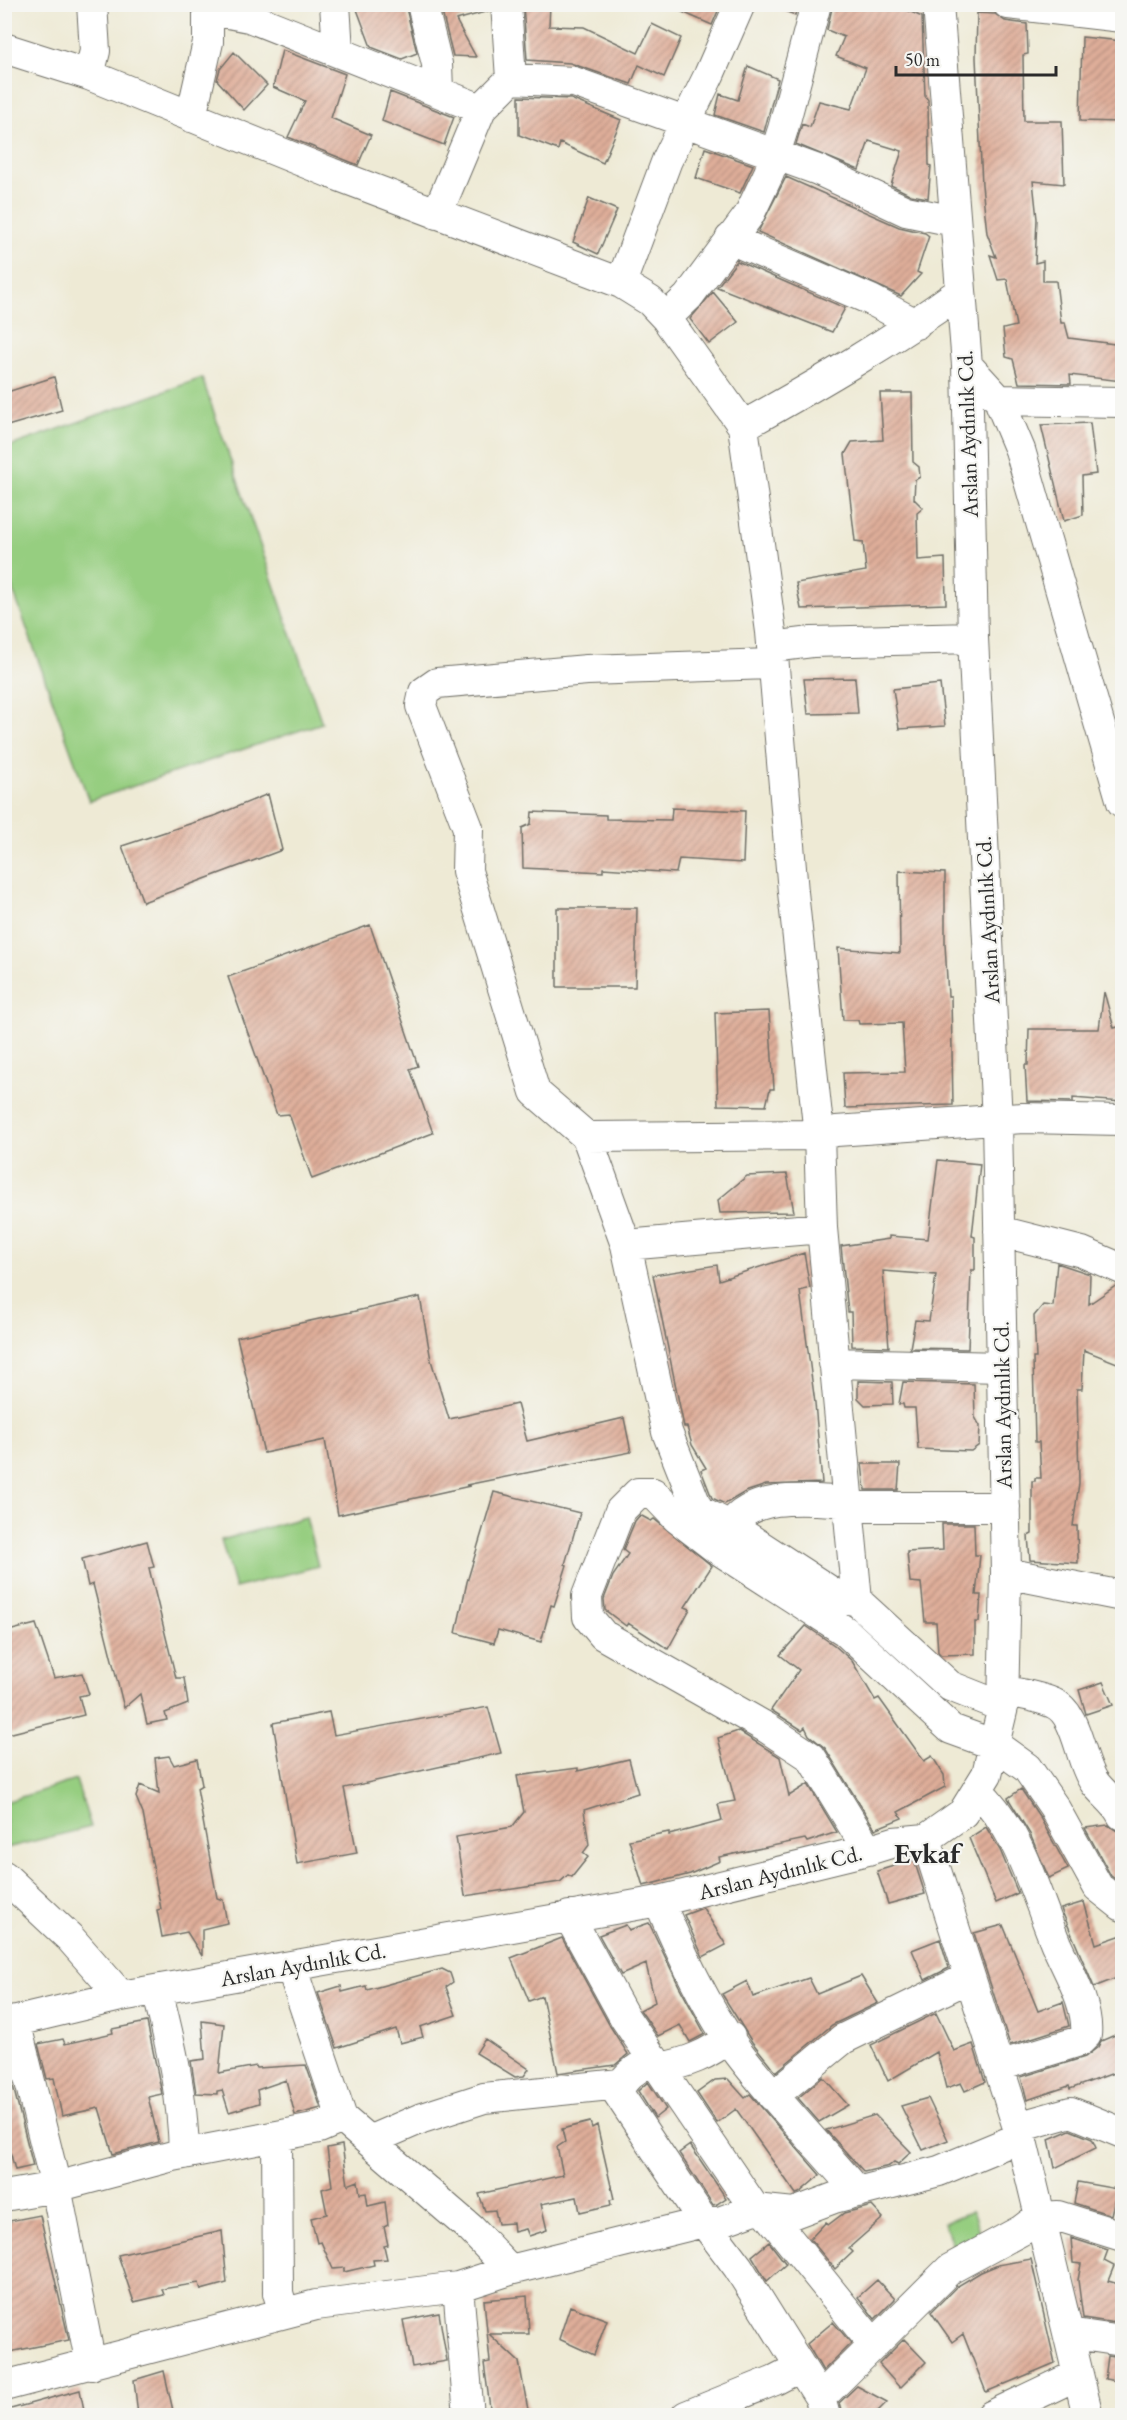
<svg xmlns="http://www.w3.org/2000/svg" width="1127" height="2420" viewBox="0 0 1127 2420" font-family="'EB Garamond',serif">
<defs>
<pattern id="building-hatch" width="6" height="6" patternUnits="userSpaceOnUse" patternTransform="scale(1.5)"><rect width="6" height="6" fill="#dfae9a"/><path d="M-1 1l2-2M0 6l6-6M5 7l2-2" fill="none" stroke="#b58e7e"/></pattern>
</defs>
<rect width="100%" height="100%" fill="#f6f6f2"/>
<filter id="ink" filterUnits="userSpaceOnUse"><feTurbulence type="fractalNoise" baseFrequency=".0167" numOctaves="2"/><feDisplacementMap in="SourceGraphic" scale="12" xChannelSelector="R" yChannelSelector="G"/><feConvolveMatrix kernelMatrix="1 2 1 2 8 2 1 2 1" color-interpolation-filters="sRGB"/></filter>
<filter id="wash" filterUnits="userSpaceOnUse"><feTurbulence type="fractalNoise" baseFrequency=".008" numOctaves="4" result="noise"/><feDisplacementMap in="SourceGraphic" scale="24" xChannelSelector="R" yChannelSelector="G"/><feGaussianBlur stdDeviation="1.35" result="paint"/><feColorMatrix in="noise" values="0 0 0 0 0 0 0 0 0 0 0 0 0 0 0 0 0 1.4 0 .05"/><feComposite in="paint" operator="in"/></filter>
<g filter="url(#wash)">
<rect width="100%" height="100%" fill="#eeead5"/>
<path fill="#96ce80" stroke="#607c56" stroke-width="1.5" d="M202,378L322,723L89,801L5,568V448Z
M306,1517L318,1566L235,1588L221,1540Z
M76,1780L91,1827L6,1848L5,1802Z
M972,2211L980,2233L954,2249L944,2223Z"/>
<g id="blocks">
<path fill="url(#building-hatch)" d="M355,4H382L384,10L405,4L417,53L402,59L371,47Z
M440,4H489V11L456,20L476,57L453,56Z
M523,4H550L549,26L584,27L638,53L652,24L681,38L664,77L639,65L631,84L570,63L527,60Z
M664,4H721L712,25Z
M775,4H798L795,15L774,7Z
M833,4H894L922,17L925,96L928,100L929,165L931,166L928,198L911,195L891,185L902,151L869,141L859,170L796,144L802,124L810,127L819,101L851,109L866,68L836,56L844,37L827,30Z
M977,13L995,14L1005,21L1027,24L1028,54L1023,55L1024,121H1062L1064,184L1033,181L1037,219L1035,263L1043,261V281H1056L1061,323H1065L1069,338L1122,345V381L1070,375L1071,384L1019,383L1013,359L1006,357L1003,329L1016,326L1007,279L998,280L990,255L996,257L987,233L982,185L976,58Z
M1082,37L1122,41V122L1080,121Z
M282,50L345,74L331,118L371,135L358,165L288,137L305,101L273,87Z
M234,52L267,85L244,110L217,80L220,69Z
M748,66L778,79L764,132L715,115L720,94L738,100Z
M390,92L454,117L444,145L382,121Z
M519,97L571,99L621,120L603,163L560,143L558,150L519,135Z
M705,148L753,165L740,193L696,178Z
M786,177L899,227L925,233L929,236L917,272L921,274L901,296L758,232Z
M589,198L617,210L598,254L573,242Z
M737,261L845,308L832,332L717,287Z
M713,292L738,322L709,344L690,319Z
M54,377L62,410L4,427V393Z
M880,393H912L913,462L919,467L920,477L915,480L914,499L923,508L917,513L918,560L945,558L946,604L801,609L796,583L866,571L863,542L855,541L845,454L852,442L883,440Z
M1090,423L1096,474L1082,476L1083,515L1064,521L1041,425Z
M855,678L858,713L808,714L804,679Z
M940,684L945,726L899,729L893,689Z
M268,794L282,850L143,902L122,846L217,815Z
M672,808L745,811L743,863L679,859L676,873L603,868V872L523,868L522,828L531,824L532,812L606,815V819L671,820Z
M899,871L945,873V944L948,996H951L953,1105L845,1108L843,1073L905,1072L902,1023L859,1024L858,1020H843L838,948L900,953Z
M557,908H637L635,987H557Z
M370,925L418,1066L410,1069L433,1133L312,1179L289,1114L277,1115L228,977Z
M1104,992L1114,1028L1122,1026V1102L1073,1098V1102L1027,1101L1025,1065H1028L1029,1029H1099Z
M769,1011L774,1089H770L766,1106L718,1105L715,1013Z
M938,1160L980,1164L972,1236L975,1237V1270H971L968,1349L910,1348L915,1320L929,1321L936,1275L883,1271L889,1347L852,1346L851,1312H848L841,1246L889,1239V1236L928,1239Z
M787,1174L794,1212L720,1213L718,1200L747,1176Z
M804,1253L810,1288L800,1291L815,1403L822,1483L766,1485L745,1492L725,1504L712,1498L701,1470L706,1468L692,1445L687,1427H684L653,1275L717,1265L719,1280Z
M1057,1263L1090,1274L1089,1304L1117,1285L1122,1286V1365L1084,1350L1082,1389H1077L1079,1483L1073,1526H1077L1078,1563L1030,1560L1028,1536L1032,1534V1481H1035V1478H1041L1039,1442H1035L1033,1358H1036L1034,1316L1043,1305L1053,1306Z
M420,1297L431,1360L449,1419L517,1404L527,1441L624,1418L631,1452L466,1485L470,1486L338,1515L325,1440L264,1453L237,1337Z
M858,1381L892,1382L893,1404L865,1405L858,1398Z
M903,1382L974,1384L975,1417L980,1426L979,1445L971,1451L918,1449L915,1408H904L903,1404H899Z
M862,1464H900L898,1490H865Z
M494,1492L580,1513L565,1564L567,1565L554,1606L551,1605L541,1642L498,1630L494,1643L456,1633L467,1582Z
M640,1515L651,1521L654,1519L712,1566L685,1607L690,1609L668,1649L628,1623L626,1626L605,1610L604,1599L613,1576L628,1554L623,1550L635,1521Z
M942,1524H974L975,1555H980L976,1595H981L979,1622H975V1654L941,1655L938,1652L936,1622H925L921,1583L910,1582L907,1552L943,1550Z
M147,1541L154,1567L149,1568L176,1678H184L188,1704L165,1713L167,1720L147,1724L140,1694L124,1708L93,1584L88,1586L82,1559Z
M36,1624L54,1678L82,1673L89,1694L79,1696L84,1715L4,1735V1632Z
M806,1626L834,1645L852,1661L875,1700L879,1698L924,1761L932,1756L944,1775L945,1787L898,1812L902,1818L875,1829L825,1748L809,1735L805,1727L802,1730L771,1710L799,1670L780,1655Z
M1103,1682L1113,1705L1086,1714L1079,1690Z
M488,1707L501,1753L344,1788L357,1853L297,1864L273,1723L329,1712L334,1735Z
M738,1731L780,1757L789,1796L808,1784L837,1832L807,1842L805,1839L719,1857L720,1861L690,1874L643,1886L629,1840L669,1832V1835L722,1821L718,1804L735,1801L718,1738Z
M169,1756L174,1765L197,1759L202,1785L197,1788L217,1898L223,1900L227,1923L202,1929V1956L187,1932L162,1937L157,1910L161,1909L143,1814L136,1797L140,1785L159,1793L155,1758Z
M629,1759L638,1793L584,1810L589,1845L583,1853L588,1857L572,1877L568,1875L560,1882L465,1896L456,1837L512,1827L524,1812L517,1776L578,1768V1771Z
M1021,1789L1039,1816L1068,1869L1049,1878L1030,1834L1008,1798Z
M1108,1825L1122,1834V1879L1118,1881L1111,1876L1085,1828Z
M986,1827L1000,1850L1018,1893L996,1903L969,1838Z
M914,1860L925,1894L888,1904L877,1871Z
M1084,1902L1096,1944L1122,1935V1976L1094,1987L1061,1909Z
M703,1908L726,1945L703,1957L684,1915Z
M649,1923L679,1986L705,2034L690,2042L680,2025L658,2036L640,2010L655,2002L646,1964L621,1975L599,1935L626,1925L629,1930Z
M1003,1925L1038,2011L1063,2002L1069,2026L1010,2045L974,1933Z
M562,1938L610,2026L628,2054L615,2065L558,2073L542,1996L529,2001L511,1958Z
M940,1939L949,1968L925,1980L912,1950Z
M442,1969L450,1973L453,1982L446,1987L456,2015L420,2027L423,2037L400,2043L396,2029L337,2048L318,1993L341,1986L342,1992L366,1986L367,1990Z
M861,1976L878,2003L832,2025L776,2072L752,2042L722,1994L747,1981L753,1997L809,1978L817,1994Z
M936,2013L954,2051L973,2044L985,2082L965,2091L961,2083L946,2088L937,2052L888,2081L871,2045Z
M202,2021L224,2024L219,2073L256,2066L257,2068L306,2065L321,2108L295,2115L286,2080L257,2090L259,2103L229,2112L222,2090L217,2091V2094L196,2093L191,2061L205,2059Z
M147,2022L162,2094L148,2097L159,2142L113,2154L99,2108L62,2116L54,2078L47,2079L38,2044L63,2039L65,2044L113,2033L112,2029Z
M1122,2032V2070L1070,2089L1069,2086L1027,2100L1021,2077L1085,2057L1098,2047L1101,2041Z
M485,2039L529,2069L524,2076L515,2077L476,2053Z
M4,2050L33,2166L15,2170L4,2128Z
M823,2077L848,2105L819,2122L798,2098Z
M728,2079L745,2098L750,2094L820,2175L799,2193L796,2194L736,2109L717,2123L697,2093L715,2080Z
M648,2082L666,2109L655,2118L638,2091Z
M928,2098L948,2140L923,2150L901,2106Z
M875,2115L911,2152L898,2164L894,2162L889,2166L864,2172L826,2130Z
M590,2122L592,2128L597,2125L614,2199L610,2200L611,2205L580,2212L577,2197L541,2204L547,2230L529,2236L526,2229L514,2232L513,2223L498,2224L495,2210L485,2211L479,2194L563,2175L557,2147L565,2142L562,2129Z
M1070,2130L1092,2139L1096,2148L1055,2168L1049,2139Z
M342,2145L348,2185L358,2181L360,2194L366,2193L368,2206L385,2202L388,2225L384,2227L388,2245L384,2246L387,2259L373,2260L374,2265L344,2272V2268L333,2269L321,2242L317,2243L311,2218L327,2214L322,2189L332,2186L327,2148Z
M690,2145L726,2198L717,2204L713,2205L679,2153Z
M1078,2182L1117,2189L1111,2215L1074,2203Z
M872,2206L883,2218L849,2248L853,2252L835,2269L810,2239L826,2222L828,2225L844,2213Z
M40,2215L69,2340L4,2353V2222Z
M222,2231L227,2283L201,2290L199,2283L162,2289L164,2295L134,2302L118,2255Z
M1071,2238L1108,2250L1104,2261L1114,2266L1108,2281L1122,2285V2324L1083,2318L1078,2280L1081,2264L1073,2263Z
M769,2242L786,2264L767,2281L752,2256Z
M1031,2259L1055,2363L986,2392L963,2334L952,2342L931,2312L956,2287L981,2272L998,2265Z
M877,2280L895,2299L875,2319L858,2297Z
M527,2296L529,2334H489L519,2362L529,2415H491L484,2363L490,2362L484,2300Z
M570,2306L607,2320L594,2355L559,2339Z
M439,2313L447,2361L412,2367L403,2320Z
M833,2322L851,2343L823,2371L807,2344Z
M904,2339L926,2362L900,2388L879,2364Z
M1108,2356L1122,2358V2382L1105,2379Z
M164,2371L174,2415H138L134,2380Z
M857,2386L887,2402L874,2415H842L839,2403Z
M80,2390L85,2415H8L7,2410Z"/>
</g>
</g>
<g filter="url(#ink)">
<use href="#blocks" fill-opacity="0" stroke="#6f6e66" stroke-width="1.5"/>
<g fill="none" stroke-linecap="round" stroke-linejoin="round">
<defs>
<path id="minor" d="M335,4L338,51
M422,4L437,64L438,90
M506,4L511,79
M1008,4L1122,17
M4,48L89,75L95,51L92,4
M89,75L331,173L621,283L650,301L666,318L743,426L771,632L793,892L819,1135L822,1228L857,1601
M191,117L208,42V9L249,17L481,109L511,79L574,82L818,170L906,211L954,221
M437,214L481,109
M730,239L871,300L916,324
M621,283L667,160L709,75L740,4
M666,318L688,297L749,215L769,173L783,129L816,4
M967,365L999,400L1020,450L1122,802
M999,400L1122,402
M743,426C818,384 891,342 960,292
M772,647L812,642L973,638
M772,664L587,670L437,683L424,692L421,706L468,828L467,871L535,1092L587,1137L819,1135L836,1131L1023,1118L1122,1120
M587,1137L626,1245L667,1432L698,1510L730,1526L836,1595L857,1601L950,1686L1003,1707
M999,1231L1082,1252L1122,1269
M626,1245L822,1228
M834,1363L1002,1367
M849,1507H1005
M730,1526C755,1491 811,1500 849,1502
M1006,1573L1122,1596
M1003,1690C1019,1694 1038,1696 1053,1703C1078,1713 1079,1761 1095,1783C1104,1795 1116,1802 1122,1815
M977,1790C1020,1830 1034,1891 1056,1944C1068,1971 1089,2005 1086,2035L1080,2041L999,2066
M926,1839L1021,2137L1088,2416
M868,1850L811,1757L767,1728L603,1635L588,1617L587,1596L620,1511L638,1493H653L677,1518L716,1548L845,1631L951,1729L995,1745L1027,1768L1054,1807L1098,1887L1122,1906
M4,1876L70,1938L121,1996
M659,1901C681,1953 705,2006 738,2052C775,2101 818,2145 858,2192
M569,1916L625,2018L755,2209
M291,1966L342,2118
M157,1990C171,2045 183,2097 184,2154
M15,2021L56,2187L91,2365
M4,2024L121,1996L659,1901L868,1850L894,1842L926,1839L963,1813L987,1774L1003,1707L1006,1573L997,1121L973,638L967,365L938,4
M653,2058C639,2068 622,2076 618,2093L704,2222L738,2267L820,2398L825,2416
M659,2068C687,2063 708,2055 730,2037
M773,2096L843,2039L970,1977
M1018,2127L1071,2112L1122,2133
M277,2136L278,2293L284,2313
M371,2140L422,2118L484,2098L620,2084
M4,2196L56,2187L173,2156L319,2128L342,2118L471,2229L510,2270
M765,2210L874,2345
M458,2287L469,2416
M1068,2333L1122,2341
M4,2386L316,2305L458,2287L510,2270L704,2222H719L755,2209L794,2213L834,2198L939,2171L1021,2137
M820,2398L950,2269L1022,2230L1039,2217L1058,2216L1122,2236
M686,2416L775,2380L800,2367
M991,2416L1077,2375"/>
</defs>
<use href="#minor" stroke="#6f6e66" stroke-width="32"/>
<use href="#minor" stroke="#fff" stroke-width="30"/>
</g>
</g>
<g text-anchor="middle" stroke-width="4.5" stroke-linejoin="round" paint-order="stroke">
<g font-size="22" fill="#2b2b2b" stroke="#f6f6f2">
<text transform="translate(967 434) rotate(-92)" y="8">Arslan Aydınlık Cd.</text>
<text transform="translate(987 920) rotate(-93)" y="8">Arslan Aydınlık Cd.</text>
<text transform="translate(1002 1405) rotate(-91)" y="8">Arslan Aydınlık Cd.</text>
<text transform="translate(780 1872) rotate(-14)" y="8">Arslan Aydınlık Cd.</text>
<text transform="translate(303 1964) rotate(-10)" y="8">Arslan Aydınlık Cd.</text>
</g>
<g font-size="28" font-weight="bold" fill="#2b2b2b" stroke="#f6f6f2">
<text x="927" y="1863">Evkaf</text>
</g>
</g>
<rect width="1127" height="2420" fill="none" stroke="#f6f6f2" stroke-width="24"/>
<path d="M896 66v9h160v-9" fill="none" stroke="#2b2b2b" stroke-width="3"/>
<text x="905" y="66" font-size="18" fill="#2b2b2b" stroke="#f6f6f2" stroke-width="4.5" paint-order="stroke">50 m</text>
</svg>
